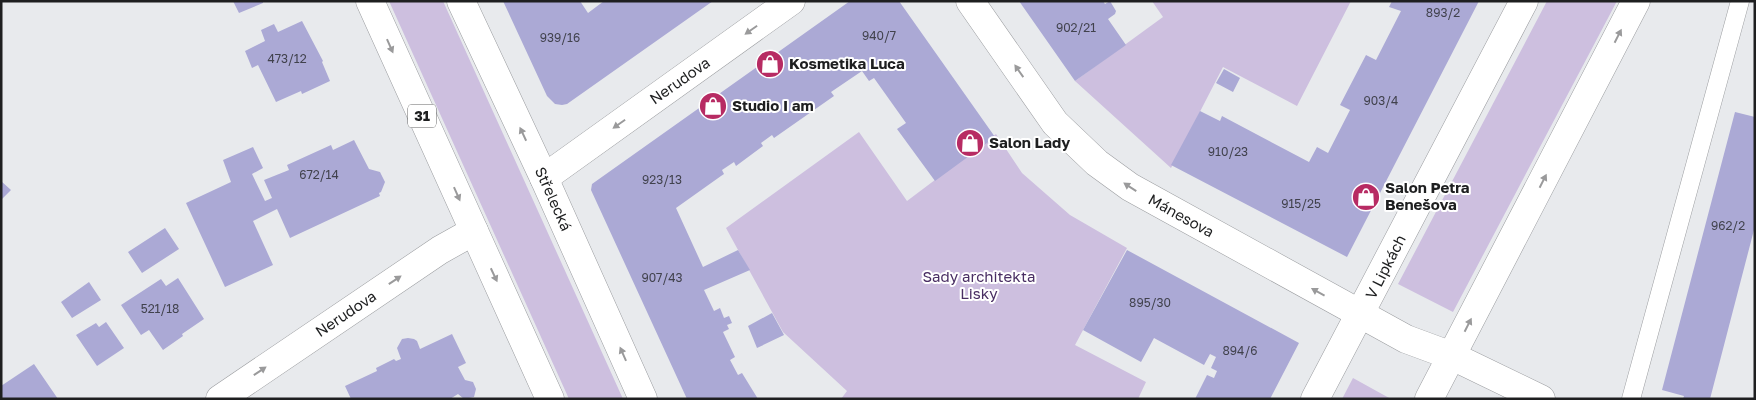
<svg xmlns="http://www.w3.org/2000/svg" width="1756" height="400" viewBox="0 0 1756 400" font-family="'Golos Text',sans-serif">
<rect width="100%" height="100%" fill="#e8eaed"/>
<path fill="#cdbfdf" d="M389,1H443L623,399H569Z
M1152,1H1351L1297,106L1223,67L1171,168L1075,81L1163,17Z
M1547,1H1617L1453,312L1398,284Z
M859,132L907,201L996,134L1022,173L1070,215L1127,248L1075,345L1146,382L1138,399H841L847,391L783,332L726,228Z
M1353,378L1391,399H1342Z"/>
<path fill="#aba9d5" d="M233,1H263V3L239,13Z
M503,1H580L588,13L604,1H713L567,104L562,105L555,104L547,96Z
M850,1H899L995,137L935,181L897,129L906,123L874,78L869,81L862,71L831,92L834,96L774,138L772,135L761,143L763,146L736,166L734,162L722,170L724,174L721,176L676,208L703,267L738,250L750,270L704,290L714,311L720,308L724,318L729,316L732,323L727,325L729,329L723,332L735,357L730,360L738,375L742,373L758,399H687L591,190L592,184Z
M1019,1H1103L1105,4L1110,1L1116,11L1115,14L1108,19L1126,45L1075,81Z
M1392,1H1479L1347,257L1171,165L1200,111L1220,121L1222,116L1309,162L1317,147L1328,153L1350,110L1340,105L1366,55L1376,60L1401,11L1389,7Z
M302,21L323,61L322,62L330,81L302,94L301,91L276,102L258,65L252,68L245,51L265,41L261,30L274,24L278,32Z
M1224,69L1240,78L1233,92L1216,83Z
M1735,112L1755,117V226L1710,399H1683L1684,396L1662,390Z
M354,140L369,169L380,172L385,182L381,192L379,193L380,196L290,238L277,209L253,221L273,265L225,287L186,203L231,182L223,160L253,147L263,168L252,174L265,201L272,198L264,180L289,170L287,165L331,145L333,150Z
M1,181L11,190L1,200Z
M165,228L179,249L142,273L128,252Z
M1127,250L1299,343L1270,399H1195L1207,375L1214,378L1217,371L1211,368L1216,357L1210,354L1204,365L1154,338L1141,362L1083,330Z
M178,278L204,319L182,334L183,336L163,350L149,330L141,335L121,305L161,279L166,286Z
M89,282L101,300L72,318L61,302Z
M772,313L784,335L757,348L748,326Z
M106,322L124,348L97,366L76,335L96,323L99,327Z
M452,334L466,363L458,367L465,380L473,382L476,389L474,397L464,399L458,394L450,399H351L345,386L377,371L376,368L394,359L396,361L401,359L397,348L402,339L408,338L414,339L417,341L420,349Z
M34,364L58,399H1V386Z"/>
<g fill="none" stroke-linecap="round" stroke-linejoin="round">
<defs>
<path id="service" d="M1631,399L1740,1"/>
<path id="minor" d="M970,1L1055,123L1097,163L1130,187L1406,339L1452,356L1541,399
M544,178L791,1
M220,399L440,250L474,231
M1315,399L1524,1
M1429,399L1636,1"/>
<path id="primary" d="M370,1L550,399
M461,1L544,178L643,399"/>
</defs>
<use href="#service" stroke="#9b9da0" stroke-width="19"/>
<use href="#minor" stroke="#9b9da0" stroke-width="29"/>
<use href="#primary" stroke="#9b9da0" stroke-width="29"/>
<use href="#service" stroke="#fff" stroke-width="18"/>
<use href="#minor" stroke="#fff" stroke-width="28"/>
<use href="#primary" stroke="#fff" stroke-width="28"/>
</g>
<defs><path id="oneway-solid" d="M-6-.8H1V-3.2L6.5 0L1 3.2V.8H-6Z" transform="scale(1.25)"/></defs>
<g fill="#9a9a9b">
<use href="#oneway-solid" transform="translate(751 30) rotate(145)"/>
<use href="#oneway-solid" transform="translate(1618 36) rotate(-63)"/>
<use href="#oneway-solid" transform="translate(390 46) rotate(66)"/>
<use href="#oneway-solid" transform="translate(1019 71) rotate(-125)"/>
<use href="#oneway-solid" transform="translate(619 124) rotate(145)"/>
<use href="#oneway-solid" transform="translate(523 134) rotate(-115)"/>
<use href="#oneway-solid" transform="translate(1543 181) rotate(-63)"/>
<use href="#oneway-solid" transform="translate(1130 187) rotate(-147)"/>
<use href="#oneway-solid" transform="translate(457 194) rotate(66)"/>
<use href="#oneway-solid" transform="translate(494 275) rotate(65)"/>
<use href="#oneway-solid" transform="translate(395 280) rotate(-34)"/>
<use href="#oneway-solid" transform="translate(1318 292) rotate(-151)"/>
<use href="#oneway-solid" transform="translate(1468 325) rotate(-63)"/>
<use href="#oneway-solid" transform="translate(623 354) rotate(-114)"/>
<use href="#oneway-solid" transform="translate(260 371) rotate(-34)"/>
</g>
<defs>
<symbol id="shop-disc" viewBox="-11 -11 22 22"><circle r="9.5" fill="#b72b63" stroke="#fff"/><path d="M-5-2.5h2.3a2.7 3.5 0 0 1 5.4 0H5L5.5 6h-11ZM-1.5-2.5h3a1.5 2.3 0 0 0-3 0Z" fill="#fff"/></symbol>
</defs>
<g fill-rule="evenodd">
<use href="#shop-disc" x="754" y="48" width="32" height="32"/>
<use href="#shop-disc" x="697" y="90" width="32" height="32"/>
<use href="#shop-disc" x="954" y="127" width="32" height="32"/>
<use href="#shop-disc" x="1350" y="181" width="32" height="32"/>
</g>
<g text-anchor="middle" stroke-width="4" stroke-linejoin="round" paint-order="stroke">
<g font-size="12" fill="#41424d">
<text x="1443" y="17">893/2</text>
<text x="1076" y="32">902/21</text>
<text x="879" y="40">940/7</text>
<text x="560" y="42">939/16</text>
<text x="287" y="63">473/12</text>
<text x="1381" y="105">903/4</text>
<text x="1228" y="156">910/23</text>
<text x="319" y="179">672/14</text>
<text x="662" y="184">923/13</text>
<text x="1301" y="208">915/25</text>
<text x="1728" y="230">962/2</text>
<text x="662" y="282">907/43</text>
<text x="1150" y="307">895/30</text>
<text x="160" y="313">521/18</text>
<text x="1240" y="355">894/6</text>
</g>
<rect fill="#fff" stroke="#626263" stroke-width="1" x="408" y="104.5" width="28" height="23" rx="4"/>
<g font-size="14" font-weight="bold" fill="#1e1f20">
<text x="422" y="121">31</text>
</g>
<g font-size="15" font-weight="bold" fill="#1e1f20" stroke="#fff" text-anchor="start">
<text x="789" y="69">Kosmetika Luca</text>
<text x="732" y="111">Studio I am</text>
<text x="989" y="148">Salon Lady</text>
<text x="1385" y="193">Salon Petra<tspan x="1385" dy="17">Benešova</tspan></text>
</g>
<g font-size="15" fill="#1e1f20" stroke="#fff">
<text transform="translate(680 81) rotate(-35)" y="5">Nerudova</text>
<text transform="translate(553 199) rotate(66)" y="5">Střelecká</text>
<text transform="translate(1181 216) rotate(29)" y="5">Mánesova</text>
<text transform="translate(1386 267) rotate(-63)" y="5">V Lipkách</text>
<text transform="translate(346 314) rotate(-34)" y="5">Nerudova</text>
</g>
<g font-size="15" fill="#492e63" stroke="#fff">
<text x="979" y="282">Sady architekta<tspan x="979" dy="17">Lisky</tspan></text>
</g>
</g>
<rect width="1756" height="400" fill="none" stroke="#1e1f20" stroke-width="5"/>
</svg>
